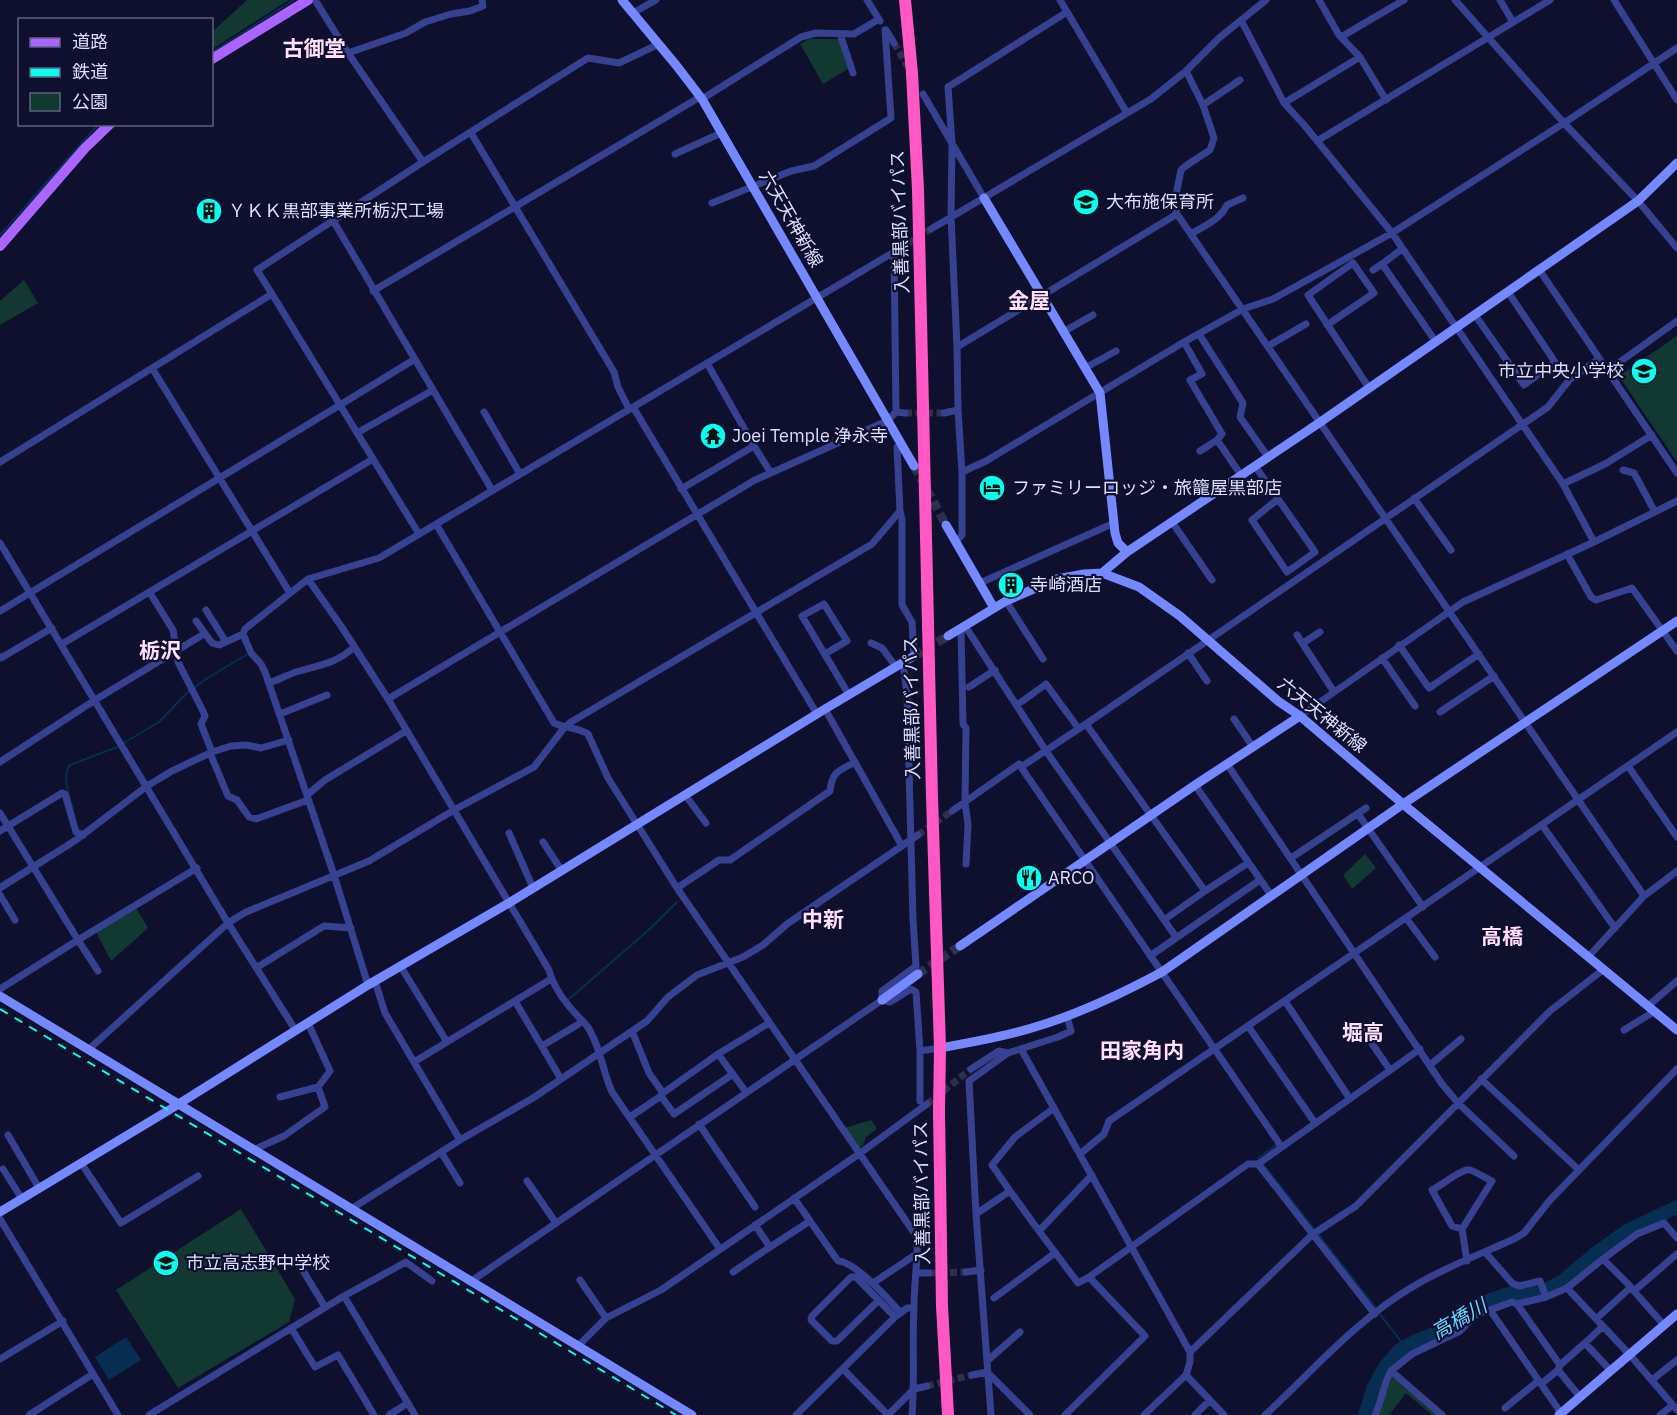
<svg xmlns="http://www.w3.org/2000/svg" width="1677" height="1415" viewBox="0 0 1677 1415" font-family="'IBM Plex Sans','Noto Sans JP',sans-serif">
<rect width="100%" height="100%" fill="#0f0f2e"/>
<path fill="#123931" d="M247,0H289L212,49V32Z
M809,39H839L848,69L823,84L800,44Z
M24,280L38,303L0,325V301Z
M1677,336V462L1619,376Z
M1365,854L1376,868L1352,889L1343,875Z
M136,908L148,928L111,961L96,932Z
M871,1120L877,1129L866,1137L863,1146L858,1148L844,1128Z
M241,1209L295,1299L289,1322L178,1388L116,1290Z
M1392,1377L1438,1415H1432L1406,1393L1389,1415H1378Z"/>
<path fill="#062e51" d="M126,1337L141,1360L109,1380L95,1357Z"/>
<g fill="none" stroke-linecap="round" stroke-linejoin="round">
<path stroke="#062e51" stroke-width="2" d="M212,52L294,0
M0,235L86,138L99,124
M73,810C70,797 61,776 70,765L117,747L159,722L187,693L206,679L246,655
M0,884L40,859
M569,999L652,927L677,902
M1259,1160L1258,1158L1276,1145
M1263,1164L1376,1308
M1379,1313L1400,1340L1403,1348"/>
<path stroke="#062e51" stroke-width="14" d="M1365,1415L1374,1387L1385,1367L1400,1350L1414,1342L1449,1328L1459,1322L1479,1304L1511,1293H1540L1563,1281L1595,1254L1627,1231L1677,1207"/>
<path stroke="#2e2e4d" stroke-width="7" stroke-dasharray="7 3.5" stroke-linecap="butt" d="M894,43L909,69
M899,249L931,229
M905,413H944
M918,835L952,811
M927,1104L971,1069
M929,1273L966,1272
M927,1386L972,1375"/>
<path stroke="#2e2e4d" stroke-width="9" stroke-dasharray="9 4.5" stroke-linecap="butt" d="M914,466L946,525
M914,656L948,636
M918,974L960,946"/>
<path stroke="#364291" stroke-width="7" d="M867,0L880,21
M1060,0L1127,113
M1319,0L1339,35L1360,57
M1455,0L1564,123L1638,201L1677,248
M1500,0L1513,22
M1614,0L1677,100
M633,13L656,0
M1241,20L1284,103L1305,126L1392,233L1563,484L1594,542
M886,30L894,43
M840,34L853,73
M1341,37L1404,0
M348,53L406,33L425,22L451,14L470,11L483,6L482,0
M1186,71L1203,105L1214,138L1210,150L1187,165L1181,170L1174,205L1177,214L1644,896
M923,94L984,198
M702,99L801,37L816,33L854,34L879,19
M1284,103L1360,57L1386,100
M1203,105L1240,80
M471,133L614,372L618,387L629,409
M1317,141L1550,0
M675,154L721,133
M423,162L588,58L619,63L659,44
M712,203L791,171L814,166L891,118L885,30
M334,222L492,490
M931,229L1151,99L1186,71L1219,38L1266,0
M1191,234C1204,226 1220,220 1227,205L1243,198
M894,251L896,412
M1382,264L1402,249
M1373,270L1382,264L1436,342
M1540,271L1677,473
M373,291L700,97
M272,294L340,405L415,359
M1475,315L1524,385L1555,362L1508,292
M1327,325L1374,293L1353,263L1308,295L1369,388
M1063,332L1093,315
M1199,334L1243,403L1240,417L1268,457
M1184,342L1202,374L1190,380L1222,434L1217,440
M1268,346L1306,324
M957,347L951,217L952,143L948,87L1067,12
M152,368L290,593
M1085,368L1116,351
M1609,374L1617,364L1677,321
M633,407L817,714
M484,412L520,474
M944,413L958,410L957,347L1177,214
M357,433L433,390
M754,446L771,473
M1200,451L1217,440L1241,475
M0,462L272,294L257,270L423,162L348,53L315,0
M1255,466L1315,552L1287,572L1252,520L1278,499
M1623,470L1634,473L1655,512
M962,472L986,461L1184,342L1243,309L1273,299L1392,233L1564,123L1677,48
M1563,484L1605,464L1652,435
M681,489L754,446L707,363
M1414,498L1451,550
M900,511L902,519V605L912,622L914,656
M1172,522L1212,580
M436,524L554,723C565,728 579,728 588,734L608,778L677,888L917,1237C918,1261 914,1283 914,1307C912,1343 915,1379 912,1415
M956,542L962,535V472L958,410
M0,543L228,923L296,1031
M1567,554L1591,597L1596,600L1632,588L1677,651
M308,579L341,626L388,699
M980,583L1114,523
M150,593L173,630L178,662L203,711L205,716L201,724L212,752
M1006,601L1043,659
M206,610L226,642L243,634
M0,611L340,405L419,534
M196,621L212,643L219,645L226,642
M965,626L1046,751L1176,937
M961,629L963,724L966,728L965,802L968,825L966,864
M1297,635L1334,692
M871,643L882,648L896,667
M1303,643L1320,632
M62,644L373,459
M1399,645L1429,688L1479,654
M1188,653L1207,681
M825,654L847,641L824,604L802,616L849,695
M0,657L1,658L52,628
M1382,658L1415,706
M269,683C278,680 287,675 296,672C318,665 336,664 354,647
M969,687L995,670
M1017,705L1046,684L1079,729
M825,709L902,846
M1440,712L1494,676
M280,714L327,695
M1300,716L1463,602L1594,542L1677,501
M1234,719L1253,747
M1086,724L1548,407L1570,379L1599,359
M210,753L228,796L237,800L249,817L256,819L308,800
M0,762L95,700L204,634
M1227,764L1442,1084L1458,1103L1514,1156
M1628,766L1677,837
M1021,767L1281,1146
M1195,785L1271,895
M307,795L325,780L406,731
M685,795L706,823
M952,811L1019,764L1021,767L1086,724L1205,891L1248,863
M0,813L8,826L0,831
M1358,814L1423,907
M1542,825L1615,928
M509,833L533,888
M83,835L76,832L65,794L62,793L8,826L78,940L197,868
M543,842L562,871
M1291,858L1366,808
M0,888L76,840L147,786L172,771L212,752L231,746L246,745L261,748L289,740
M677,888L719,860H730L830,791C832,771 839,771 855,762
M0,895L15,920
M1406,918L1435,957
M1164,920L1205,891
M1150,956L1260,880
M1589,956L1644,896L1677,871
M401,967L447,1042
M256,968L324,926L351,928
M375,981L385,1013L460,1140
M368,985L334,875L265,672L261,664L251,653L243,634L245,629L308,579L379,558L899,249
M0,989L78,940L98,971
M882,1000V991L916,966L913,919L907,694L903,663
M882,1000L890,1002L911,989L916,992L920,1051L940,1048
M515,1001L561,1079
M1285,1001L1350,1099
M1648,1006L1677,981
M1248,1026L1315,1123
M1362,1029L1390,1070
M1624,1030L1655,1011
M542,1046L582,1022
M1021,1049L1190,1352V1362L1186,1375L1144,1415
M88,1050L228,923L246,912L369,861L454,810L534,767L564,728L571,722L872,544L900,511L897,447L901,444
M718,1054L769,1023
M414,1062L551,979
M1430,1065L1461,1039
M971,1069L999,1051L1008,1053
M1481,1079L1579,1170
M663,1093L718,1054L746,1092
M661,1096L674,1114L733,1074
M280,1097L318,1087
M920,1101V1051
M630,1117L661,1096L663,1093L649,1073L632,1031
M699,1124L755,1207
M8,1135L39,1188
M253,1150L284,1136L325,1107L318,1087L330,1071L308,1023
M441,1152L460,1183
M1080,1154L1104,1134L1109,1121L1677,732
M81,1163L121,1223L198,1176
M1258,1164L1375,1314
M3,1169L22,1199
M527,1181L556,1223
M1010,1191L992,1165L1015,1137L1054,1108
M351,1209L460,1140L533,1098L647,1021L668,997L697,975L743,957L763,945L787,924L918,835
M976,1214L969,1081L1008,1053L1058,1037L1071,1031L1067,1016
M0,1219L118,1415
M810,1221L838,1261C856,1262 888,1299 901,1313
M1462,1229L1492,1181C1485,1178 1477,1172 1470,1170C1462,1168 1441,1186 1432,1190L1452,1226L1462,1229L1467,1261
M1039,1231L1078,1283L1089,1277L1145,1336L1065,1415
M1677,1238L1664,1223L1637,1234L1603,1259L1567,1288L1630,1355L1677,1410
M770,1247L810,1221L794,1198
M720,1249L612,1092C603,1072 601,1050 590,1031C587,1024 580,1019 575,1013C563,1000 553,986 549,970L388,699L755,480L887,421L896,412L905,413
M1485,1252L1512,1283L1519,1286L1540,1281L1546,1297
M296,1259L325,1307
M733,1272L770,1247L755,1225
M966,1272L981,1270
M917,1273H929
M1089,1277L1248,1164H1258L1420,1049
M580,1280L606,1318
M470,1282L882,1000
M873,1283L918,1253
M1632,1289L1664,1325
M1634,1291L1677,1254
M344,1296L406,1262L432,1281
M994,1298L1055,1253
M879,1300L837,1341H832L811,1320L812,1316L851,1277H856L895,1317
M1490,1310L1512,1302L1517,1304
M1596,1319L1631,1287L1603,1259
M291,1328L315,1367L338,1355L374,1415
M1585,1343L1603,1326
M578,1346L606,1318L661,1290L859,1154L927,1104
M1190,1352L1313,1234L1356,1206L1550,1011L1604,969
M0,1359L63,1321
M987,1361L1020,1332
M1560,1365L1585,1343L1611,1371
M843,1369L888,1415
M1558,1370L1560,1365L1517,1304L1546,1297L1567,1288
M1391,1371L1412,1354L1460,1331L1475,1315L1490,1310L1561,1413
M972,1375L987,1372L1030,1415
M1186,1375L1224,1415
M1652,1380L1677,1360
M1541,1384L1558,1370L1580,1397
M1505,1408L1538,1381
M29,1415L93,1374
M149,1415L344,1296L415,1415
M389,1415L408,1403
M796,1415L895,1317L907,1308H913
M888,1415L914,1389L927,1386
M991,1415L976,1214L1010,1191L1039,1231L1092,1175
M1195,1415L1210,1400
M1265,1415C1313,1371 1357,1319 1414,1286C1445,1267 1481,1254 1514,1239L1524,1233L1550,1200L1677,1069
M1375,1415C1382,1401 1383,1385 1391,1371L1442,1415
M1660,1415L1673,1405"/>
<path stroke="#7488ff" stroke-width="9" d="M622,0L676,65L702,99L914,466
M984,198L1100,393L1115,533L1118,543L1127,552
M946,525L994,608
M1102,573L1127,552L1319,423L1638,201L1677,163
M948,636L1006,601L1057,579L1084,574L1102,573L1139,587L1180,616L1278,701L1300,716L1403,804L1677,1030
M960,946L1195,785L1300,716
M0,996L692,1415
M882,1000L918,974
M940,1048C972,1042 1004,1037 1035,1027C1079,1014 1121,994 1162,972L1403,804L1677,621
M0,1212L169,1110L368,985L509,903L825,709L914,656
M1559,1415L1677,1314"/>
<path stroke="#aa64ff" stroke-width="10" d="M212,59L308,0
M0,246L85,148L110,124"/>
<path stroke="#ff58c5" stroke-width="12" d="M905,0L912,73L918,190L932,797L940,1048L939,1112L942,1306L948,1415"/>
<path stroke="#09ffed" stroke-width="2" stroke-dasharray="9 8" stroke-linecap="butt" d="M0,1009L676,1415"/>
</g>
<defs>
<symbol id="school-disc" viewBox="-11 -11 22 22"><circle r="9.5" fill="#09ffed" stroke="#0f0f2e"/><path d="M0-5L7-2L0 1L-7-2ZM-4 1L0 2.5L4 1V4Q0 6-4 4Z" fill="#111"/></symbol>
<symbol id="building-disc" viewBox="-11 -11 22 22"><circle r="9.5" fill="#09ffed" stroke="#0f0f2e"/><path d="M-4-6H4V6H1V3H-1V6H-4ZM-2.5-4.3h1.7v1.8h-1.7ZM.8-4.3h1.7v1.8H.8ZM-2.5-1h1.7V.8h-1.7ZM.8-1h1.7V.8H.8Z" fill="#111"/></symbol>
<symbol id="temple-disc" viewBox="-11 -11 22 22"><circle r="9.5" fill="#09ffed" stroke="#0f0f2e"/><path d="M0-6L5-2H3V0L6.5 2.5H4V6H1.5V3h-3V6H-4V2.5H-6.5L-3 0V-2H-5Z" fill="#111"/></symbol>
<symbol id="hotel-disc" viewBox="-11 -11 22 22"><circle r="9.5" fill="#09ffed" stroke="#0f0f2e"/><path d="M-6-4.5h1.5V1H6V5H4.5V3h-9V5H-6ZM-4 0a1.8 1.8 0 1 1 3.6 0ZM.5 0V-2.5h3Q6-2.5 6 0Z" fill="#111"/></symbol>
<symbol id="restaurant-disc" viewBox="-11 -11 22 22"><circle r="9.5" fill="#09ffed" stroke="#0f0f2e"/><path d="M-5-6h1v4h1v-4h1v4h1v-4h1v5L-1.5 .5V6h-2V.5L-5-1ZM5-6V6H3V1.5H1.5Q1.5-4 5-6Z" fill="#111"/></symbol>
</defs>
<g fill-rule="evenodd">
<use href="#school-disc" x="1071" y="187" width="30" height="30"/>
<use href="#building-disc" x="194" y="196" width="30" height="30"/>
<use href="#school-disc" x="1629" y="356" width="30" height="30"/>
<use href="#temple-disc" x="698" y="421" width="30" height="30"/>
<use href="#hotel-disc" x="977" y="473" width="30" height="30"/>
<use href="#building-disc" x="996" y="570" width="30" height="30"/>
<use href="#restaurant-disc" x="1014" y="863" width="30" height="30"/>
<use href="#school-disc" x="151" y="1248" width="30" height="30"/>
</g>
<g text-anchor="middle" stroke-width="4.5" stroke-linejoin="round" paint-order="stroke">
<g font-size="18" fill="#dddfff" stroke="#0f0f2e" text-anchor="start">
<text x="1106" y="208">大布施保育所</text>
<text x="228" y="217">ＹＫＫ黒部事業所栃沢工場</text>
<text x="1624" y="377" text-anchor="end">市立中央小学校</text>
<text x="732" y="442">Joei Temple 浄永寺</text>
<text x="1012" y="494">ファミリーロッジ・旅籠屋黒部店</text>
<text x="1030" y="591">寺崎酒店</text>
<text x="1048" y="884">ARCO</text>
<text x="186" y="1269">市立高志野中学校</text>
</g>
<g font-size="18" fill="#dddfff" stroke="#0f0f2e">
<text transform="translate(791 219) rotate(60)" y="6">六天天神新線</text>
<text transform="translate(900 222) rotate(-92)" y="6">入善黒部バイパス</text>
<text transform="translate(912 708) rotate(-91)" y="6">入善黒部バイパス</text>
<text transform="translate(1322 715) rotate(39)" y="6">六天天神新線</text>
<text transform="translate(922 1193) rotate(-91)" y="6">入善黒部バイパス</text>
</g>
<g font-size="20" font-style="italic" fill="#6bd4ff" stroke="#0f0f2e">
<text transform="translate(1459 1319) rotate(-30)" y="7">高橋川</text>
</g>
<g font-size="21" font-weight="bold" fill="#ffdff9" stroke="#0f0f2e">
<text x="314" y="56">古御堂</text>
<text x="1029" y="308">金屋</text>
<text x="160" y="658">栃沢</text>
<text x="823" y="927">中新</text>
<text x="1502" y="944">高橋</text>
<text x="1363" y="1040">堀高</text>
<text x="1142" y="1058">田家角内</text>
</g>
</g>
<rect x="18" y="18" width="195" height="108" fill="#0f0f2e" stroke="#616282" stroke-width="1.5"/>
<rect x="30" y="38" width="30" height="9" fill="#aa64ff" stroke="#616282" stroke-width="1.5"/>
<text x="72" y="48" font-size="18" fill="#dddfff">道路</text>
<rect x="30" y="68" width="30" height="9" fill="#09ffed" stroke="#616282" stroke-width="1.5"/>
<text x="72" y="78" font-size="18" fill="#dddfff">鉄道</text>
<rect x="30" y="93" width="30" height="18" fill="#123931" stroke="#616282" stroke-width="1.5"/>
<text x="72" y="108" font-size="18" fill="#dddfff">公園</text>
</svg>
